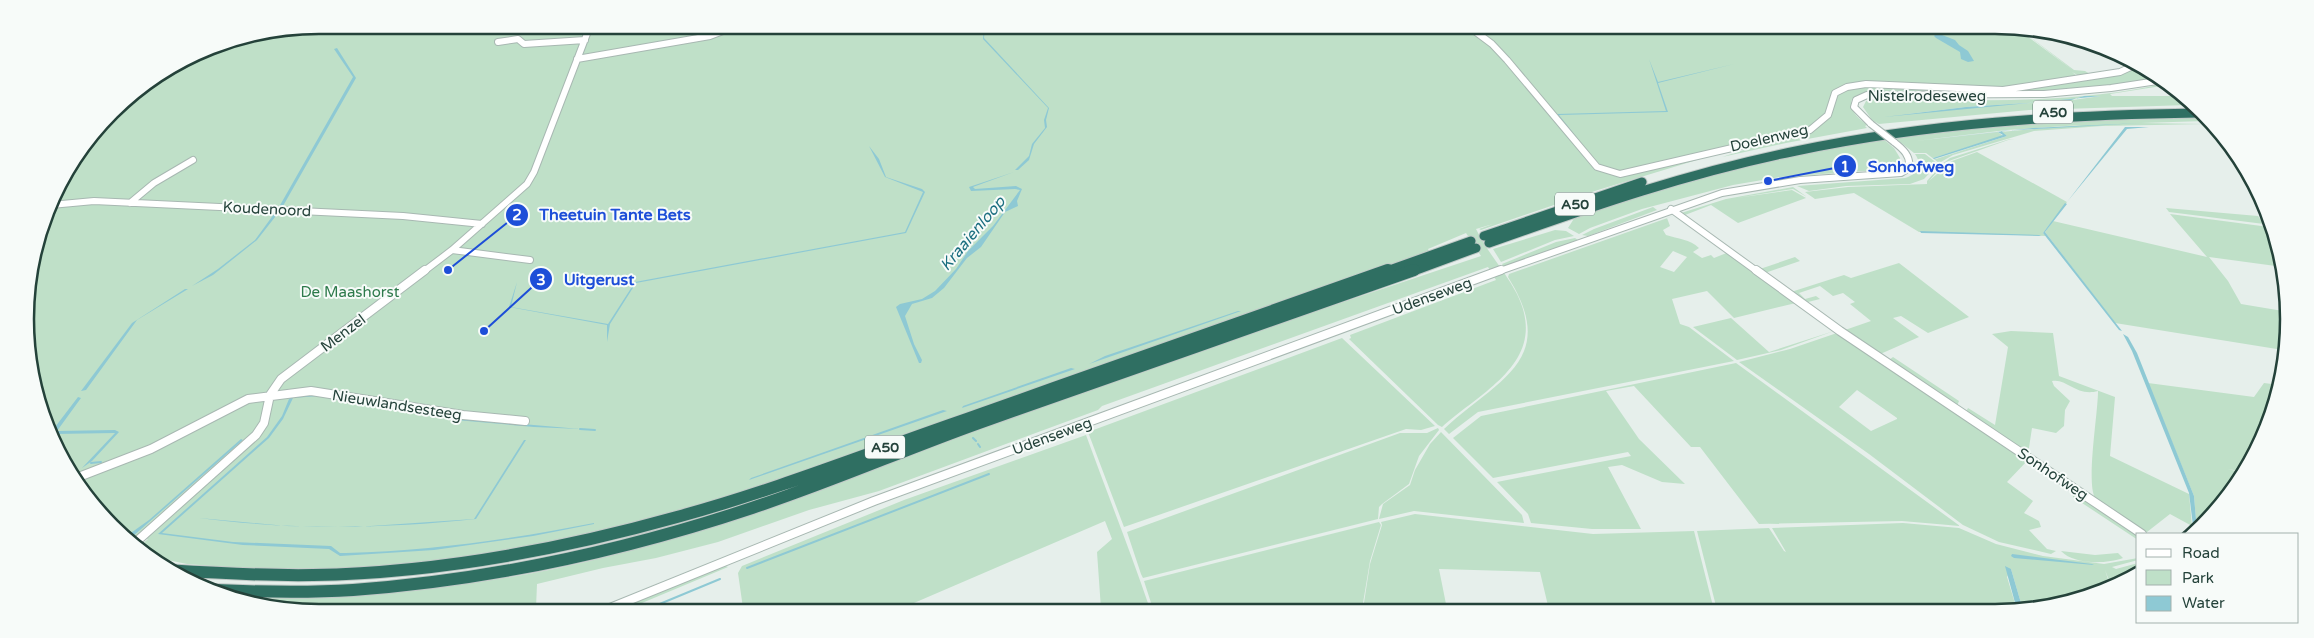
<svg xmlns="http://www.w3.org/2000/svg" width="2314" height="638" viewBox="0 0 2314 638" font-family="'Varela Round',sans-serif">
<rect width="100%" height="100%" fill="#e6efeb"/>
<path fill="#bfe0c8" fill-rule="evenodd" d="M319,25L2019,30L2074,71L2022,31L2074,70L2085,71L2090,74L2079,76L2072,72L2081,79L2137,66L2160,77L2144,82L2050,92L1864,93L1852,99C1848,111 1859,118 1867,125L1865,126L1867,128L1786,143L1722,157L1747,149L1710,156L1598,190L1481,230L1479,229L1493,224L1476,229C1487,252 1505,271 1517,294C1550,361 1483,390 1442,427L1438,425L1349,339L1351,338L1350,335L1496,280L1488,267L1127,397L1102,406L1098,410L879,491L809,510L718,542L656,558L603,568L537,584L536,608L262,607L237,598C344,598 450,590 554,569C690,540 817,489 947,441C1065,397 1185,355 1305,313L1328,307L1481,256L1466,233L1428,249L1429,251L825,464L730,496L606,531L522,548L426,562L355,568L252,569L187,564L153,557L140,546L148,539L136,536L132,539L131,537L132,536L128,535L86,498L35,395L26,299L55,189L125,98L207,47Z
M2167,83L2168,85L2110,94L2112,96H2179L2188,105L2029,110L1879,124L1872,120L1863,107L1866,101L1877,98C1906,97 1936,100 1965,100C2032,101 2102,98 2167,83ZM2084,96H2101L2073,100L1970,107L1884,117L1966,107L2071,100Z
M2200,116L2205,121L2141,123L2207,124L2102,126L2034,131L1953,155L1939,163L1926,153H1914L1894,137L2020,123ZM2081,125L2000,132L2007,136L1936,159L1933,158L2003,136L1998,132L1915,141L2007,130Z
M1883,139L1894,148L1900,158L1899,164L1893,169L1780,177L1733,185L1642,209L1590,228L1579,234L1568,228L1575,217L1639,195L1755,163Z
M2011,139L1946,162L1929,181L1952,161L1977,152L2067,202L2043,233L2046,236L1919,232L1854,193L1815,199L1805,192L1848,187L1927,184V181L1940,166L1950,158L2010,139L2015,140Z
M1915,154H1925L1938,164L1924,179L1910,184L1846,186L1809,191L1797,186L1905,178C1918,174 1923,166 1915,154Z
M1793,187L1807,197L1793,189L1736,198L1792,190L1806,198L1738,223L1711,205L1685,215L1701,227H1699L1681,213L1726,199Z
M1653,207L1657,210L1588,236L1582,235L1594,229Z
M2166,208L2258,216L2264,224L2169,212Z
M2170,214L2269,227L2283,261V267L2209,257L2228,281L2241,304L2283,311V350L2115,323L2045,232L2053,221L2207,257Z
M1676,215L1667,218L1670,226L1663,230L1666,235C1678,239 1690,239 1699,248L1693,252L1702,258L1711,255L1714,258L1729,252L1796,303L1734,318L1707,291L1672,299L1680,324L1689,327L1734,361L1478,412L1449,434L1444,429C1496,380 1561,361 1508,277L1509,274ZM1673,251L1687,257L1674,272L1660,267Z
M1555,230L1566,231L1574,236L1555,240L1501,262L1493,249Z
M1575,238L1578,240L1504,267L1502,264L1556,242Z
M1795,257L1800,261L1765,273L1791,292L1844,275L1851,278L1899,263L1969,317L1928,333L1901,316L1893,318L1919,337L1878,355L1809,307L1845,330L1871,321L1850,304L1855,302L1843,293L1833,296L1820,286L1799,293L1805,299L1816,296L1820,299L1804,303L1754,267L1760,269Z
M1731,318L1769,352L1834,331L1781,350L1737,360L1693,327Z
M2011,331L2053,333L2059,376L2115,397L2110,456L2189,494L2192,526L2170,514L2147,532H2142L2095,498C2086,481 2098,414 2098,391C2076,397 2067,378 2052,381L2054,386L2070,401L2065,410L2064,426L2056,433L2032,428L2028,454L1966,412L1968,408L1995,425L2008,347L1992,334Z
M1837,333L2069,487L2068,489L2027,461L2007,482L2033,501L2024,513L2039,521L2041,527L2029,530L2047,549L2056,551L2051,554L1999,542L1963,525L1869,454L1739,362L1790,349ZM1857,390L1897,418V419L1871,431L1839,407Z
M1342,338L1435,426L1421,430L1406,429L1124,527L1088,432Z
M1893,357L1959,401L1957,406L1889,360Z
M1736,363L1960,526L1902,521L1759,524L1700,447H1691L1634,386L1606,391L1639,439L1685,484L1662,482L1622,465L1608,467L1641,529H1592L1531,523L1528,514L1497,482L1631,456L1628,452L1493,478L1453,438L1481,416Z
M2148,383L2254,397L2264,383L2280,385L2250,466L2245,472L2228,469L2244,473L2197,531L2194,496Z
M1438,428L1439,430L1419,456L1409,484L1382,504L1379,507L1378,519L1143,578L1141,574L1127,532L1400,433H1427Z
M1441,432L1522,515L1524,523L1414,511L1379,519L1383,504L1410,485L1415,470L1430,444Z
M1086,435C1107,493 1130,550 1150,609H1101L1097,552L1112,539L1105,521L900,609L743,608L738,573L742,566L904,500Z
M2075,491L2138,534V540L2073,497L2072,492Z
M1415,514L1593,534L1694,531L1714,610H1549L1540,572L1439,569L1447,609H1363L1370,564L1382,525L1381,522Z
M1379,522L1381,525L1370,561L1362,609H1153L1144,581Z
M1903,523L1959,528L1996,544L2043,556L2104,564L2138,558V560L2112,567L2116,569L2138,563V572L2125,576L2124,580L2112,588L2105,570L2111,589L2108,591L2033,611L2023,610L2011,569L2007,577L2017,610H1717L1697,531L1769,528L1784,551L1786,552L1772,528Z
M2061,551L2095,555L2118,553L2123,558C2106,564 2074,565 2061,551Z
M723,565L728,567L630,608H618Z"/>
<path fill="#8ec9d4" d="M984,27H985L984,38L1049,108L1046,120L1047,127L1034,144L1029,160L1018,170H1015L1029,156L1032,144L1045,128L1044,120L1048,108L983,39Z
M1937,33L1955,40L1959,45L1968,51L1974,61L1968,62L1961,59L1960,52L1936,38L1934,36Z
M337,48L356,78L283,206L279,207L353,77L334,49Z
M1649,59L1658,82L1734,64L1658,83L1668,112L1559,115L1582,144L1557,114L1666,111Z
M2084,96H2101L1884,117L1966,107L2071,100Z
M2140,123L2001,131L2007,136L1934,159L1933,158L2003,135L1998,132L1914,141L2033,128Z
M2125,127H2149L2127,129L2067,202Z
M869,146L879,159L886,177L922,189L925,192L906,233L636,283L610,324L607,342V325L509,307L517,282L511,307L608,324L635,282L905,232L923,192L885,177Z
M1014,172L973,187L975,189L1016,186L1022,189L1017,201L1018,206L1005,212L981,247L967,258L944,288L932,298L912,304L905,316L914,344L922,360L921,363H919L896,307L900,304L922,299L935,291L956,269L968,251L993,226L1020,190L1015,189L971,191L969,187Z
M2065,203L2067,204L2045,232L2122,331L2119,330L2043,233Z
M279,212L257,240L213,275L192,286L218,269L255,240L274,214Z
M1920,231L2039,235L2041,236L1921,233Z
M185,289H188L137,320L86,390L81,391L132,323Z
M1238,311H1241L1089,364L1105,356Z
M2123,334L2128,337L2137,353L2194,496L2197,531L2194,534L2189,493L2132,351Z
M1071,368L1075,369L962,408L963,406Z
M306,394L319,396L293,398L283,419L269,438L162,533L233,542L331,546L340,553H346C430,551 512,539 594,523V524L533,536L434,550L340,556L329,549L243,545L158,534L267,437L282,416L289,399L293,396Z
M78,397L81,398L57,431L115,430L119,432L92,461L82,468L115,433L54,434L52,431Z
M352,401L432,413L442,417L580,429L534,427L456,420Z
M943,410L947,411L749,480L751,478Z
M241,439L243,440L132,537L128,535L149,520Z
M524,440H526L476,519C383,529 292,530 199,518L287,526L356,527L474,519Z
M2012,554L2092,564L2094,565L2014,558L2011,556Z
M2005,566L2011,569L2023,610H2017Z"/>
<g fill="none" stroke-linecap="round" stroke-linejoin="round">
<path stroke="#8ec9d4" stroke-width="2" d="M580,429L595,430
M973,438L976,441
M978,444L980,447
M91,463L101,462
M747,568L989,474
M650,608L720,579"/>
<defs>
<path id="minor-far1" d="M1472,29L1492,44L1507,60L1597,167L1620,174L1810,130L1828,115L1835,93L1847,87L1866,84L2003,90L2120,72L2135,65
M377,31L396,25
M498,42L518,39L524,44L585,40
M577,59L710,36L736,26
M1871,124L1854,107L1856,100L1867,95L2044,94L2111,88L2164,80
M130,203L154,183L193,160
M51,205L94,201L403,216L482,224
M1671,209L1758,272
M452,250L530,260
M423,272L452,250L527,184L534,172L590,26
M1497,272L1722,193L1800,180L1901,173L1909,168C1911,156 1903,149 1894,142"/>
<path id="minor" d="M1756,270L1840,331L2142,534
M76,478L151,449L248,399L311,391L463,415L525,421
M136,542L256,435L264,423L270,395L281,379L425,270
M610,608L874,501L1501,270"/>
<path id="highway-far1" d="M1484,236L1642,182
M1489,243C1590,207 1691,172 1796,151C1928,123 2062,115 2197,113
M1384,272L1471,241
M1411,272L1476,248"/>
<path id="highway" d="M167,570C216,573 264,576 313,575C436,573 559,550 677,517C776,490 871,452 967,419C1107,369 1247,320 1388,270
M215,590C261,592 307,593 353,590C489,580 623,551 752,508C828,483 901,451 976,424C1122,372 1268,322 1414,270"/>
</defs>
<use href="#minor-far1" stroke="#a8b8b2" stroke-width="8"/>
<use href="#minor" stroke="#a8b8b2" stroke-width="10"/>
<use href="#highway-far1" stroke="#c2cac8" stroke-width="11"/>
<use href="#highway" stroke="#c2cac8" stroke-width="14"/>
<use href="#minor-far1" stroke="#fff" stroke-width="6"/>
<use href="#minor" stroke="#fff" stroke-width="8"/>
<use href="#highway-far1" stroke="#2f6f62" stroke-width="9"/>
<use href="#highway" stroke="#2f6f62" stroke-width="12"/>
<defs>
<path id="minor-bridge" d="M1871,124L1894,142"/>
</defs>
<use href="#minor-bridge" stroke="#a8b8b2" stroke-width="8" stroke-linecap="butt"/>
<use href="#minor-bridge" stroke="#fff" stroke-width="6"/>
</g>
<g text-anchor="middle" stroke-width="4" stroke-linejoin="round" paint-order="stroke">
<g fill="#f7fbf9" stroke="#637a73" stroke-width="1">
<rect x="2033" y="100.5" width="40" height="23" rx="4"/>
<rect x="1555" y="192.5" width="40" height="23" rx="4"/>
<rect x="865" y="435.5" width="40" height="23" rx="4"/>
</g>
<g font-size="14" font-weight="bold" fill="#24423a">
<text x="2053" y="117">A50</text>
<text x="1575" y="209">A50</text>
<text x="885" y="452">A50</text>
</g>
<g font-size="15" fill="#24423a" stroke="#f7fbf9">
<text x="1927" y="101">Nistelrodeseweg</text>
<text transform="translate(1769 138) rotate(-13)" y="5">Doelenweg</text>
<text transform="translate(267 209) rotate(3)" y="5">Koudenoord</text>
<text transform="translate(1432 296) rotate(-20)" y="5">Udenseweg</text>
<text transform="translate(343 333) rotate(-37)" y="5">Menzel</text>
<text transform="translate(397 405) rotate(9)" y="5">Nieuwlandsesteeg</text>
<text transform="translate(1052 436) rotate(-20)" y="5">Udenseweg</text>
<text transform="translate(2053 474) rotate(34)" y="5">Sonhofweg</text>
</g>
<g font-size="15" fill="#2d7a4b" stroke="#f7fbf9">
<text x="350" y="297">De Maashorst</text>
</g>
<g font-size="16" font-style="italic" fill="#1c6f80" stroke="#f7fbf9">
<text transform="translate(972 233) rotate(-50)" y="6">Kraaienloop</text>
</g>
</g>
<path d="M0 0H2314V638H0ZM319 34H1995A285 285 0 0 1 2280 319V319A285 285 0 0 1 1995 604H319A285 285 0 0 1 34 319V319A285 285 0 0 1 319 34Z" fill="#f7fbf9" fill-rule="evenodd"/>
<path fill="none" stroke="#24423a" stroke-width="2.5" d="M319 34H1995A285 285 0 0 1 2280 319V319A285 285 0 0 1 1995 604H319A285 285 0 0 1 34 319V319A285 285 0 0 1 319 34Z"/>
<path fill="none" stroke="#1d4ed8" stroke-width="2" d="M1768 181L1845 166M448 270L517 215M484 331L541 279"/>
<g fill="#1d4ed8" stroke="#f7fbf9" stroke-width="2">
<circle cx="1768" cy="181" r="5"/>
<circle cx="448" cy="270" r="5"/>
<circle cx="484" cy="331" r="5"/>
<circle cx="1845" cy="166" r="12"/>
<circle cx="517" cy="215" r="12"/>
<circle cx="541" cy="279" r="12"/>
</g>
<g font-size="15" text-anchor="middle" font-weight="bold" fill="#fff">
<text x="1845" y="172">1</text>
<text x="517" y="220">2</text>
<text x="541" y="285">3</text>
</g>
<g font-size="16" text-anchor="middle" font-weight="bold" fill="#1d4ed8" stroke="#f7fbf9" stroke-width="4" stroke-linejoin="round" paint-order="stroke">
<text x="1911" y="172">Sonhofweg</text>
<text x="615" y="220">Theetuin Tante Bets</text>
<text x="599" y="285">Uitgerust</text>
</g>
<rect x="2136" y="533" width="162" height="90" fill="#f7fbf9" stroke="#a3b1ad"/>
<rect x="2146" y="549" width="25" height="8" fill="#ffffff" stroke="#a3b1ad"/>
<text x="2182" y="558" font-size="15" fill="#24423a">Road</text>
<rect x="2146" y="570" width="25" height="15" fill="#bfe0c8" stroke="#a3b1ad"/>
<text x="2182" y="583" font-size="15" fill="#24423a">Park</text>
<rect x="2146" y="596" width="25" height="15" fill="#8ec9d4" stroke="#a3b1ad"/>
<text x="2182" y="608" font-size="15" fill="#24423a">Water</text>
</svg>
